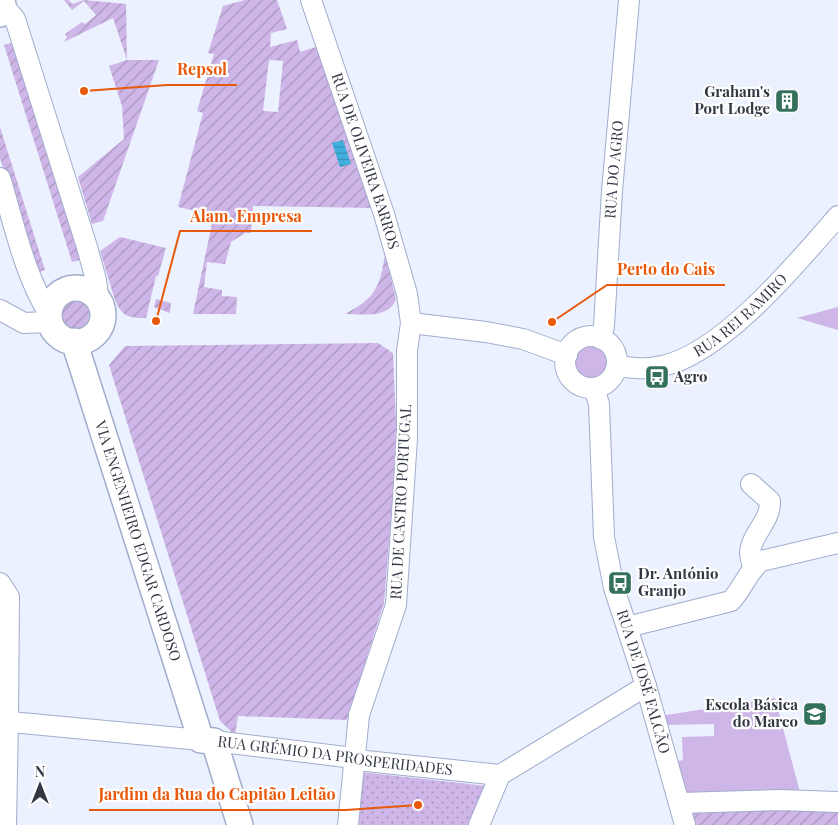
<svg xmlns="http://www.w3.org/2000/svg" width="838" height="825" viewBox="0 0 838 825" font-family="'Playfair Display',serif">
<defs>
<pattern id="park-dots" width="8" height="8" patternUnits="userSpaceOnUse" patternTransform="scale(1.25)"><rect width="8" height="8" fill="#cfb6e8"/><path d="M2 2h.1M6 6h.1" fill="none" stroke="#a995be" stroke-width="1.8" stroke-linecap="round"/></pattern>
<pattern id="garden-furrows" width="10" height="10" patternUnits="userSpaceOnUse" patternTransform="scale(1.25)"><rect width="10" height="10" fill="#cfb6e8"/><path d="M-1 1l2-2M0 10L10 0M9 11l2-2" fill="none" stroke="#a995be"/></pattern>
<pattern id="water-rules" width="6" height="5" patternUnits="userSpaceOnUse" patternTransform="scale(1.25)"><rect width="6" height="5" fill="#40b0dd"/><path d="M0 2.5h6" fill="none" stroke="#3690b5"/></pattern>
</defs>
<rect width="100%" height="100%" fill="#ebf1fe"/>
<path fill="#cfb6e8" d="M838,307V330L797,318Z
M575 362a16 16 0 1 1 32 0a16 16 0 1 1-32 0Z
M775,698L801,796L683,797L674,762L683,760L682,737L714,736V724L663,725L660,716Z"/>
<path fill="url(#park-dots)" d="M360,772L487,786L472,825H355Z"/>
<path fill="url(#garden-furrows)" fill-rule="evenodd" d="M64,0H69L72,4L84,0L126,4L127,60H159L103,221L92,224L78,177L124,139L122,106L109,66L127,60L113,18L64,42L67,37L65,34L82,22L85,24L96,15L84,1L72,10Z
M245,0H277L287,29L271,33L270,47L297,40L300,52L319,46L375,208L253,206L251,233H245L231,242L225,264L207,262L204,287L222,290V296L237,297L236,314H193L214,214L207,212L204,219L196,211L178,207L203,113L197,111L214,54L208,53L223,6ZM269,60L283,61L278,112L263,111Z
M14,42L83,259L72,262L4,45Z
M0,127L45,270L36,273L0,158Z
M120,237L166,248L158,276H156L146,318C130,318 122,317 115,300L100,251Z
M385,254L396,299C389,319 363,314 345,314C375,298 380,288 385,254Z
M156,299L171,303L170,313L154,307Z
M61 315a14 14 0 1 1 28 0a14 14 0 1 1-28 0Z
M378,343L393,353L397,444L384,603L347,720L238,716L235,735L220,721L216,708L109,365L125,346Z
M838,806V825H691L688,809Z"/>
<path fill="url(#water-rules)" d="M343,140L351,164L340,167L332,143Z"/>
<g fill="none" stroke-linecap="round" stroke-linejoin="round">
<defs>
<g id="minor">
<path id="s1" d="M311,0L384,214L407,294L411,323L407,351V438L396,605L359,715L348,825"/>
<path d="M3,5L15,19L87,247L96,280L99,303"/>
<path d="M0,178C14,223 24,274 49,314"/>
<path d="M0,310L24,323L50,322"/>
<path d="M411,323L486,332L523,339L567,355"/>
<circle cx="591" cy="362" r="26"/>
<path id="s2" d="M601,339L604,326L612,191L629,0"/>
<path id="s3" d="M617,366C632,368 647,370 662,366C722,354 798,262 838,216"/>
<path id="s4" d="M594,388L599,404L604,537L614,588L646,686L685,825"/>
<path d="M751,484L770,501C771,521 752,533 750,552C750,557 752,562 753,567"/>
<path d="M0,583L9,597L8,721L6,825"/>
<path d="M627,627L731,601C743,588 748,571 761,561L838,543"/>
<path d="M0,721L201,740"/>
<path id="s5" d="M214,741L354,758L366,761L500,775L646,686"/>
<path d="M680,803L780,800L838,802"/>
<path d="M479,825L500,775"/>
</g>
<g id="major">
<path d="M0,14L3,5L2,0"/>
<circle cx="76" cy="315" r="27"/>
<path id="s6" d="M74,341L201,740L214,741L240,825"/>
</g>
</defs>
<use href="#minor" stroke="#a0adcd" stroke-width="22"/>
<use href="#major" stroke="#a0adcd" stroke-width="28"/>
<use href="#minor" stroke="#fff" stroke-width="20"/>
<use href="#major" stroke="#fff" stroke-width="25"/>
</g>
<defs>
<symbol id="building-square" viewBox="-11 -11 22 22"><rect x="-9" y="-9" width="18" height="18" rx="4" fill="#34715d" stroke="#fefefe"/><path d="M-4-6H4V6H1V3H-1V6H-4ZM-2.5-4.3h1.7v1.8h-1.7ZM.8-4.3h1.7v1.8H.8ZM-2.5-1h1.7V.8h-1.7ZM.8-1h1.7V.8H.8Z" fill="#fff"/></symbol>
<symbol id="bus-square" viewBox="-11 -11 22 22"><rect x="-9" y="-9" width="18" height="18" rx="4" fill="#34715d" stroke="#fefefe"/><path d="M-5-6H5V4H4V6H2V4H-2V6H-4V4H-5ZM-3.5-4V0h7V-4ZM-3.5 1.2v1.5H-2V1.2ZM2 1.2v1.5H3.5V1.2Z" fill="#fff"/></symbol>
<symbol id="school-square" viewBox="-11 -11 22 22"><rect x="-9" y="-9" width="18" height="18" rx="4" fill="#34715d" stroke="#fefefe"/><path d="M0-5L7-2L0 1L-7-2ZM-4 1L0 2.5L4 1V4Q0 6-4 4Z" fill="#fff"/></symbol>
</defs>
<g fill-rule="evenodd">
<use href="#building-square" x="773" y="87" width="28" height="28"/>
<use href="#bus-square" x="643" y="363" width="28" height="28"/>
<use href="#bus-square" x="606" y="569" width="28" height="28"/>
<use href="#school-square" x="801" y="700" width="28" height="28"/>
</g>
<g text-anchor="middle" stroke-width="4.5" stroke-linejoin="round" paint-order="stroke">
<g font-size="15" font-weight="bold" fill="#323744" stroke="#fefefe" text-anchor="end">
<text x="770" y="97">Graham's<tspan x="770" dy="17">Port Lodge</tspan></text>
<text x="674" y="382" text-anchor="start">Agro</text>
<text x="638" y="579" text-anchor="start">Dr. António<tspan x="638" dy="17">Granjo</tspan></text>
<text x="798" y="710">Escola Básica<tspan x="798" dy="17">do Marco</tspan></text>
</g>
<g font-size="15" fill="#323744" stroke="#fefefe">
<text dy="5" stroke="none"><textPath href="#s1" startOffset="170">RUA DE OLIVEIRA BARROS</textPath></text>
<text dy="5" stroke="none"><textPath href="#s2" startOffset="170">RUA DO AGRO</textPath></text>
<text dy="5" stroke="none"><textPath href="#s3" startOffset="140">RUA REI RAMIRO</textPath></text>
<text transform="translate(401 502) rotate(-87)" y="5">RUA DE CASTRO PORTUGAL</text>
<text dy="5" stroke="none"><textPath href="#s6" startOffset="210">VIA ENGENHEIRO EDGAR CARDOSO</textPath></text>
<text dy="5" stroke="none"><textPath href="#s4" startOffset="300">RUA DE JOSÉ FALCÃO</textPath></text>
<text dy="5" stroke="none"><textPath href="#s5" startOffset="122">RUA GRÉMIO DA PROSPERIDADES</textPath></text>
</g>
</g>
<path fill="none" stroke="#e8590c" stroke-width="2" d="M84 91L167 85H237M156 321L180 231H312M552 322L607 285H725M418 805L346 810H89"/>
<g fill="#e8590c" stroke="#fefefe" stroke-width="2">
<circle cx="84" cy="91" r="5"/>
<circle cx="156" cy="321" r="5"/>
<circle cx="552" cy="322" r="5"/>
<circle cx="418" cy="805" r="5"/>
</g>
<g font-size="16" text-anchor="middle" font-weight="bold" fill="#e8590c" stroke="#fefefe" stroke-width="4.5" stroke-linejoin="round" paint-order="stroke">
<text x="202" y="75">Repsol</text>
<text x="246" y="222">Alam. Empresa</text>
<text x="666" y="275">Perto do Cais</text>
<text x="217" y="800">Jardim da Rua do Capitão Leitão</text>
</g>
<g transform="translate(40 785)" stroke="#fefefe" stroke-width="4" paint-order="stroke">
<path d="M0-4L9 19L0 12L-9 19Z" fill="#323744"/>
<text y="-8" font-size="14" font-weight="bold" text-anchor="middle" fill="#323744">N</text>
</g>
</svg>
